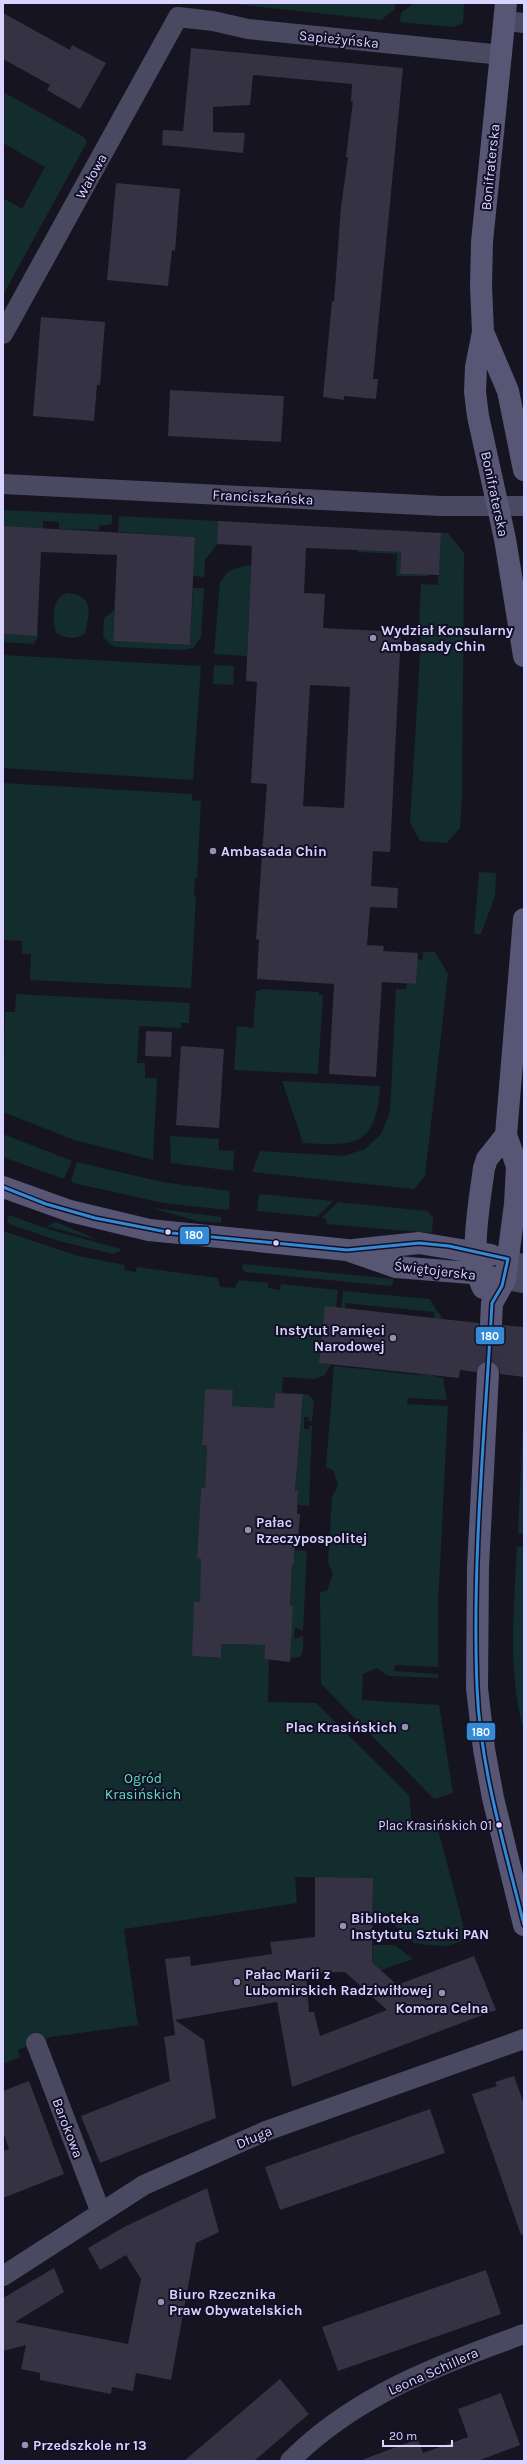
<svg xmlns="http://www.w3.org/2000/svg" width="527" height="2464" viewBox="0 0 527 2464" font-family="Karla,sans-serif">
<rect width="100%" height="100%" fill="#161421"/>
<path fill="#132c2d" d="M225,3H395V9L381,20Z
M414,3H464L463,23L453,27L400,22L401,13Z
M3,92L84,137L87,142L3,295V198L22,209L45,167L3,143Z
M3,510L112,515V524L99,526V530L59,529V522L43,521V529L3,526Z
M119,516L218,521L217,544L205,560L204,577L193,576L195,537L118,532Z
M441,533H448L464,553L462,798L460,828L447,843L420,841L410,823L421,638L419,628L421,584L438,585Z
M357,550L401,552L400,574L429,575V576H396L397,554L358,552Z
M243,566H251L247,656L214,654L220,582L229,571Z
M193,588H204L201,637L193,648L181,650L117,647L111,645L103,637L104,618L114,610L113,641L190,645Z
M67,593C94,595 90,611 85,633C76,640 67,639 56,633C52,618 51,599 67,593Z
M37,628L38,637L34,644L3,642V634L37,636Z
M3,655L201,666L193,780L3,768Z
M214,665L234,666L233,685L213,684Z
M3,783L192,794V800L201,801L197,878H195L194,895L196,896L191,988L30,980L31,954H22V941L3,940Z
M479,872L496,873L495,896L481,934H474Z
M423,952H435L448,974L425,1176L414,1189L252,1172L260,1151L344,1156L365,1149L381,1134L390,1112L396,989H406L407,984H416L417,959L422,960Z
M260,989L319,992V995H323L318,1074L234,1070L237,1026L253,1028L256,991H260Z
M16,994L190,1003L189,1023H181V1028L139,1026L137,1063H145V1078H157L153,1160L74,1140L3,1112L5,1012H15Z
M282,1081L380,1086C376,1147 356,1146 303,1143Z
M3,1134L72,1161L64,1179L3,1157Z
M170,1136L219,1139V1150L234,1151L233,1171L171,1163Z
M77,1162L162,1182L230,1191L229,1209L227,1210L163,1203L73,1183L71,1180Z
M259,1194L333,1201L317,1217L257,1211Z
M338,1202L427,1211L433,1217L432,1233L326,1224L327,1220L322,1217Z
M152,1208L221,1217V1223L197,1221Z
M9,1215L51,1230L121,1249L120,1251L113,1254L59,1241L9,1224L7,1221Z
M56,1222L101,1241L47,1226Z
M3,1231L78,1256L125,1265L124,1270L136,1272L137,1267L218,1278L220,1287L235,1288L237,1283L240,1280L268,1283V1288L280,1290L281,1284L338,1290L330,1366L325,1375L315,1379L283,1377L282,1393H275L274,1408L232,1406L233,1391L205,1389L202,1445H207L205,1488H201L197,1558L202,1559L200,1601L192,1656L220,1658L221,1644L265,1645L264,1659L269,1660L268,1702L316,1703L409,1795L412,1824L436,1822L467,1939L448,1946L427,1945L414,1943L395,1926V1914H373V1878L295,1877L297,1903L124,1929L138,2025L51,2037L18,2050L20,2057L3,2064Z
M243,1264L393,1279V1284L390,1286L245,1272L242,1269Z
M343,1291L429,1299L443,1319L434,1318V1312L345,1303V1308H341Z
M334,1366L419,1375H431L443,1378L447,1400L408,1398L407,1404L448,1406L438,1605V1667L395,1665L394,1671L438,1674V1678L392,1676L386,1675L377,1668L363,1674L362,1700L439,1705L453,1793L434,1799L321,1684L320,1592L327,1591L333,1574L328,1562L332,1497L338,1485L333,1470L326,1467Z
M303,1394L309,1395L314,1401L312,1421H309V1417H304V1429H309V1426H312L309,1506L298,1505V1491H295Z
M523,1424H524V1534L518,1533Z
M517,1547H524V1731C507,1672 514,1607 517,1547Z
M295,1550L307,1551L303,1631L295,1627L294,1639L303,1636V1651L300,1657L290,1658L292,1606H290L292,1564H294Z
M373,1945H395L413,1959L381,1970L372,1962Z"/>
<path fill="#343243" fill-rule="evenodd" d="M3,13L70,50L72,45L106,63L80,109L47,90L50,85L3,59Z
M191,48L403,68L373,379H378L376,399L344,396V400L323,397L332,301L334,302L341,207L348,157H346L353,101L351,102L352,84L253,75L250,105L213,107V132L245,133L243,153L162,145L163,130L183,131Z
M116,183L180,189L175,251L172,250L168,286L107,280Z
M41,317L105,322L100,385H97L94,421L33,416Z
M170,390L284,396L281,442L168,436Z
M218,521L441,533L439,575L400,574L401,552L306,548L304,593L325,594L323,628L401,632L390,852L373,851L371,886L398,888L397,908L370,907L367,945L384,946L383,951L418,953L416,984L382,982L376,1077L329,1074L334,984L257,979L259,939L256,940L267,784L251,783L257,682L246,681L252,546L217,544ZM310,685L350,687L344,808L303,806Z
M3,526L195,537L190,645L113,641L117,555L41,552L37,636L3,634Z
M146,1031L172,1032L171,1057L145,1056Z
M181,1046L224,1049L219,1128L176,1125Z
M325,1306L479,1323L480,1330L490,1336L497,1335L503,1325L524,1327V1377L500,1374L499,1367L489,1361L482,1362L476,1372L460,1370L459,1378L319,1363Z
M205,1389L233,1390L232,1406L274,1408L275,1393L303,1394L295,1491L298,1490L297,1514H300L298,1541H295L294,1564H292L290,1606L293,1605L290,1662L264,1659L265,1645L221,1644V1658L192,1656L194,1602H200L201,1559L197,1558L201,1488H205L207,1445H202Z
M315,1877L373,1878L372,1962L397,1985L474,1956L496,2010L292,2087L277,2002L175,2020L204,2040L216,2118L100,2163L81,2116L170,2081L164,2037L175,2035L165,1959L190,1956L191,1966L272,1954L270,1942L315,1937ZM345,1972L387,2010L320,2036L314,2012H309L306,1973Z
M514,2076L524,2104V2234L521,2235L472,2094L497,2086L495,2082Z
M29,2081L64,2174L3,2198V2151L9,2149L3,2132V2091Z
M430,2109L445,2153L280,2210L265,2167Z
M207,2188L219,2232L196,2243L171,2380L136,2373L133,2391L112,2387L111,2394L40,2380V2373L21,2369L26,2345L3,2351V2298L54,2268L64,2292L15,2322L128,2344L141,2279L126,2255L100,2270L88,2248L126,2226Z
M486,2270L501,2314L338,2371L322,2327Z
M280,2379L309,2414L254,2461H184Z
M501,2393L520,2445L478,2461H364V2459L418,2439L423,2453L468,2437L458,2409Z"/>
<g fill="none" stroke-linecap="round" stroke-linejoin="round">
<path stroke="#333142" stroke-width="22" stroke-dasharray="22 11" stroke-linecap="butt" d="M488,1373L491,1324"/>
<path stroke="#4a4962" stroke-width="20" d="M505,21L524,23
M3,334L178,17L213,21L248,29L502,55
M3,484L441,506H524
M508,1259L524,1265
M505,1280L524,1283
M36,2043L101,2213
M3,2276L144,2185L266,2131L524,2039
M290,2461C354,2396 440,2364 524,2334"/>
<path stroke="#575674" stroke-width="22" d="M506,3L482,242L481,286L483,332L476,367L475,392L478,416L505,539L524,656
M483,332L508,391L524,470
M3,1187L70,1211L149,1230L347,1250L396,1267L471,1273L505,1280
M353,1250L419,1243L491,1255
M483,1288C468,1261 480,1199 484,1168L487,1159L506,1135
M491,1324L492,1303L505,1280L515,1204L517,1166L506,1135L524,919
M488,1373L478,1567L477,1688L484,1749L493,1798L524,1925"/>
<defs>
<path id="bus-1" d="M3,1187L46,1204L95,1218L172,1233L347,1250L419,1243L449,1246L508,1259L502,1286L492,1303C485,1430 472,1560 477,1687C480,1768 505,1847 524,1925"/>
</defs>
<use href="#bus-1" stroke="#130f26" stroke-width="6"/>
<use href="#bus-1" stroke="#338bd7" stroke-width="3"/>
</g>
<g fill="#9591b1" stroke="#130f26" stroke-width="1.5">
<circle cx="373" cy="638" r="4"/>
<circle cx="213" cy="851" r="4"/>
<circle cx="393" cy="1338" r="4"/>
<circle cx="248" cy="1530" r="4"/>
<circle cx="405" cy="1727" r="4"/>
<circle cx="343" cy="1926" r="4"/>
<circle cx="237" cy="1982" r="4"/>
<circle cx="442" cy="1993" r="4"/>
<circle cx="161" cy="2302" r="4"/>
<circle cx="25" cy="2445" r="4"/>
</g>
<g fill="#d9d4ff" stroke="#130f26" stroke-width="1.5">
<circle cx="168" cy="1232" r="3.5"/>
<circle cx="276" cy="1243" r="3.5"/>
<circle cx="499" cy="1825" r="3.5"/>
</g>
<g text-anchor="middle" stroke-width="4" stroke-linejoin="round" paint-order="stroke">
<g font-size="13" fill="#d9d4ff" stroke="#130f26" text-anchor="end">
<text x="492" y="1830">Plac Krasińskich 01</text>
</g>
<g font-size="14" fill="#d9d4ff" stroke="#130f26">
<text transform="translate(339 39) rotate(6)" y="5">Sapieżyńska</text>
<text transform="translate(490 167) rotate(-84)" y="5">Bonifraterska</text>
<text transform="translate(91 176) rotate(-61)" y="5">Wałowa</text>
<text transform="translate(495 494) rotate(78)" y="5">Bonifraterska</text>
<text transform="translate(263 497) rotate(3)" y="5">Franciszkańska</text>
<text transform="translate(435 1270) rotate(7)" y="5">Świętojerska</text>
<text transform="translate(68 2128) rotate(69)" y="5">Barokowa</text>
<text transform="translate(254 2137) rotate(-23)" y="5">Długa</text>
<text transform="translate(433 2371) rotate(-24)" y="5">Leona Schillera</text>
</g>
<g font-size="14" font-weight="bold" fill="#d9d4ff" stroke="#130f26" text-anchor="start">
<text x="381" y="635">Wydział Konsularny<tspan x="381" dy="16">Ambasady Chin</tspan></text>
<text x="221" y="856">Ambasada Chin</text>
<text x="385" y="1335" text-anchor="end">Instytut Pamięci<tspan x="385" dy="16">Narodowej</tspan></text>
<text x="256" y="1527">Pałac<tspan x="256" dy="16">Rzeczypospolitej</tspan></text>
<text x="397" y="1732" text-anchor="end">Plac Krasińskich</text>
<text x="351" y="1923">Biblioteka<tspan x="351" dy="16">Instytutu Sztuki PAN</tspan></text>
<text x="245" y="1979">Pałac Marii z<tspan x="245" dy="16">Lubomirskich Radziwiłłowej</tspan></text>
<text x="442" y="2013" text-anchor="middle">Komora Celna</text>
<text x="169" y="2299">Biuro Rzecznika<tspan x="169" dy="16">Praw Obywatelskich</tspan></text>
<text x="33" y="2450">Przedszkole nr 13</text>
</g>
<g font-size="14" fill="#5fe0c0" stroke="#130f26">
<text x="143" y="1783">Ogród<tspan x="143" dy="16">Krasińskich</tspan></text>
</g>
</g>
<g stroke="#130f26" stroke-width="1.5">
<rect x="179" y="1226" width="31" height="19" rx="4" fill="#338bd7"/>
<rect x="475" y="1326" width="30" height="19" rx="4" fill="#338bd7"/>
<rect x="466" y="1722" width="30" height="19" rx="4" fill="#338bd7"/>
</g>
<g font-size="11" text-anchor="middle" font-weight="bold" fill="#fff">
<text x="194" y="1239">180</text>
<text x="490" y="1340">180</text>
<text x="481" y="1736">180</text>
</g>
<rect width="527" height="2464" fill="none" stroke="#d9d4ff" stroke-width="8"/>
<path d="M383 2440v6h69v-6" fill="none" stroke="#d9d4ff" stroke-width="2"/>
<text x="389" y="2440" font-size="12" fill="#d9d4ff" stroke="#130f26" stroke-width="3" paint-order="stroke">20 m</text>
</svg>
